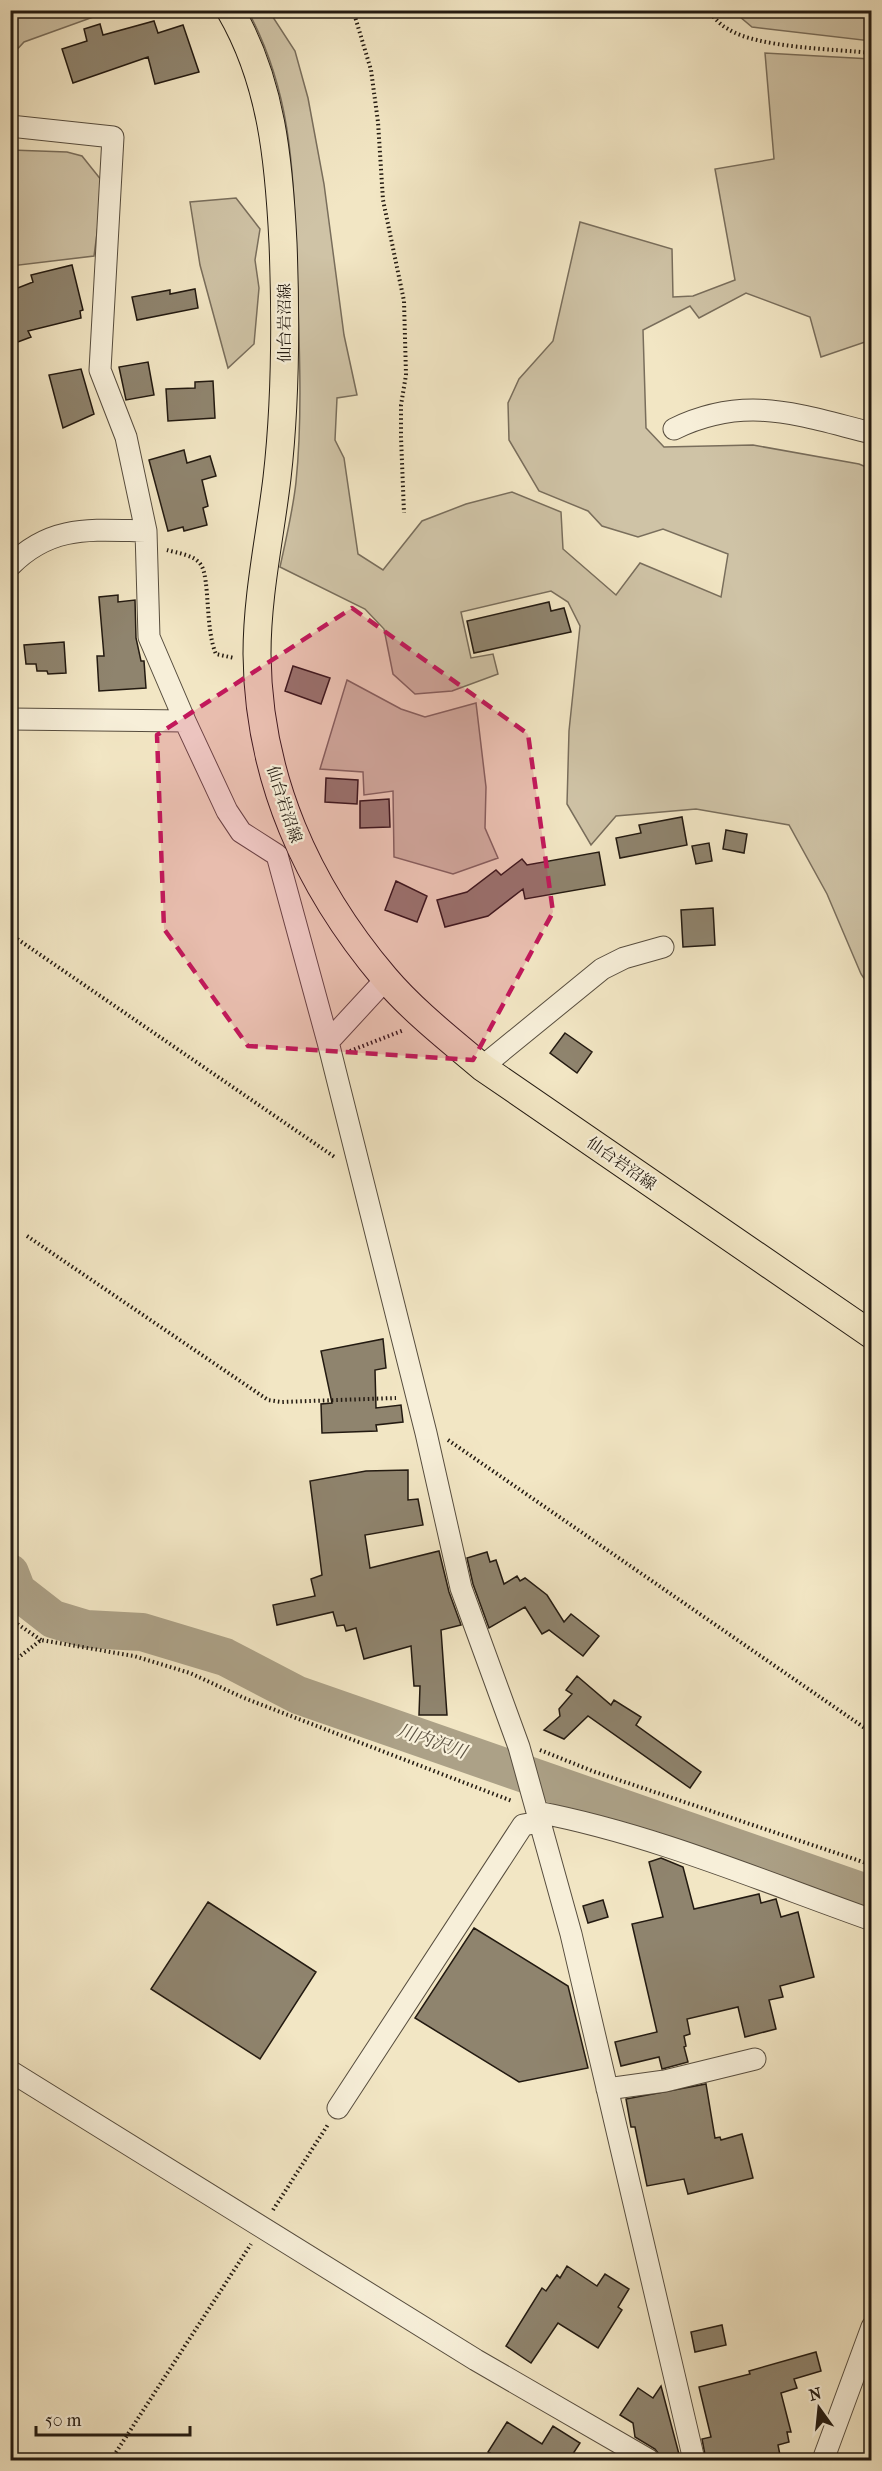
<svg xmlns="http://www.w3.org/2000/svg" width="882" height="2471" viewBox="0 0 882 2471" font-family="'IM FELL French Canon','Noto Serif JP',serif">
<rect width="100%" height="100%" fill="#f2e6c4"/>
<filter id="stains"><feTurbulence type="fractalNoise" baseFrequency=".00333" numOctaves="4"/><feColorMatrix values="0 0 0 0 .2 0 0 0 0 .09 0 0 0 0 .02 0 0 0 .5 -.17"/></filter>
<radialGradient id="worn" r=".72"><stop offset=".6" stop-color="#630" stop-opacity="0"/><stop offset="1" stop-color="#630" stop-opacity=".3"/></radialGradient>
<path fill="#cfc3a6" stroke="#796e5c" stroke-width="1.5" d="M11,10H110V11L24,42L11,56Z
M248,11H269L295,51L308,98L324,184L344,335L357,395L337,398L335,440L344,458L358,554L383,570L422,521L466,504L512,492L561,512L563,549L616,595L640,563L721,597L728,554L663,529L638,537L602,526L588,511L539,491L509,440L508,403L519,379L553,341L580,222L672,249L673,297L693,296L735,280L715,169L774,159L765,53L871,59V340L821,357L810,317L746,293L699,318L690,306L643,330L646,428L664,447L753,445L859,464L871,469V989L861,974L827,894L789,825L696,809L616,816L591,845L567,804L569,731L580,626L568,602L551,591L461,612L471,658L493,654L498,674L452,691L415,694L393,674L384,629L365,609L280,567C286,539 293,510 296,482C303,413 299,341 297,272C293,177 294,97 248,11Z
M733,11H871V41L752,27Z
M11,150L67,152L82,156L102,181L101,203L94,256L11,266Z
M236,198L260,229L255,260L259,288L254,344L228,368L200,265L190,202Z
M347,680L401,709L425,717L476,703L486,787L485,828L498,858L453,874L394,857L393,791L364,795L363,772L320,769Z"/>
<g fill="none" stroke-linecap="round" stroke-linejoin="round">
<path stroke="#aca187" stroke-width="38" d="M10,1573L17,1591L53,1619L86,1629L142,1632L225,1657L298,1695L872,1895"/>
</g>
<path fill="#8f846e" stroke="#231a11" stroke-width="1.5" d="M154,21L158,33L183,25L199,72L155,84L148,57L73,83L62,49L87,41L84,29L100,24L103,35Z
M72,265L83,310L80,311L81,318L28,331L31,337L10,345V291L33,282L31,275Z
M195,289L198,308L137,320L132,297L170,290V294Z
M148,362L154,395L126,400L119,367Z
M81,369L94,414L63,428L49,375Z
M213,381L215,418L168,421L166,389L195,388V382Z
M184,450L187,463L210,456L216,476L202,480L208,506L203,508L207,525L184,531L183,527L168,531L149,460Z
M118,595V602L135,600L136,638L141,661H144L146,688L99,691L97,656H104L99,597Z
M549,602L551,611L564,608L571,632L474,653L467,621Z
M64,642L66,673L48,674L47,671H37L36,664H26L24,645Z
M293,666L330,678L321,704L285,691Z
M326,778L358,780L357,804L325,802Z
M389,799L390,827L360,828V801Z
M682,817L687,845L620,858L616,838L641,833L639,825Z
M726,830L747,834L744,853L723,849Z
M709,843L712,861L696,864L692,846Z
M599,852L605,885L525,899L523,889L488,916L445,927L437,900L467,892L496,870L501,875L522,859L527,865Z
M396,881L427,896L417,922L385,910Z
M713,908L715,945L683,947L681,910Z
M565,1033L592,1052L577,1073L550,1053Z
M383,1339L386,1368L375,1370L376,1408L401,1405L403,1422L376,1425L377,1431L322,1433L321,1404L332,1403L321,1351Z
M408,1470V1500L418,1499L423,1525L365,1535L370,1568L439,1551L449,1592L461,1625L441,1630L447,1715H419L420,1686H414L411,1646L364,1659L356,1628L346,1631L344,1625L337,1626L333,1612L277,1625L273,1605L315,1596L311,1579L322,1575L310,1481L366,1471Z
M487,1552L490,1562L496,1560L504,1584L517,1576L520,1581L525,1578L547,1595L564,1622L571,1614L599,1636L583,1656L549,1630L542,1634L525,1607L489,1628L473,1584L467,1558Z
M577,1676L611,1705L614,1700L641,1717L636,1725L701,1772L690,1788L588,1716L564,1739L544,1730L560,1716L559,1709L572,1694L566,1690Z
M661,1858L683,1867L694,1909L759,1894L761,1903L776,1899L781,1917L798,1912L814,1977L780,1986L783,1997L769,2000L776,2029L745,2037L738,2007L687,2019L690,2034L684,2036L686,2046L684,2047L688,2062L662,2069L659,2057L621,2066L615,2042L657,2032L632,1924L663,1917L649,1862Z
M603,1900L608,1917L588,1923L583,1906Z
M208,1902L316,1972L260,2059L151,1989Z
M474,1928L568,1986L588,2068L519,2082L415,2018Z
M706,2084L715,2138L720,2137L721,2140L742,2134L753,2178L688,2194L684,2179L647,2186L635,2127H631L626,2099Z
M567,2266L597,2286L605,2274L629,2289L618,2307L622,2310L598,2348L558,2323L531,2363L506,2346L542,2288L546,2291L557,2275L560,2278Z
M722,2325L726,2345L695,2352L691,2332Z
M816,2352L821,2371L794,2379L797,2388L781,2393L791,2432H787L789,2442L778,2445L781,2460H706L702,2439L711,2437L699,2387L750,2374L749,2371Z
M661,2386L680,2458L672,2460L661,2457L655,2449L635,2437L633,2423L620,2415L638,2388L653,2398Z
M507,2422L542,2444L553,2426L580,2443L569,2460H502L488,2452Z"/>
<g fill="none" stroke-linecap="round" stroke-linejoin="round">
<defs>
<path id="minor" d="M10,126L113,137L100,370L126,437L146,531L149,637L185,721
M674,429C746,394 798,415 872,433
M10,566C51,524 92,530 146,531
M10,719L185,721L227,811L241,832L277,855L328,1042
M386,979L328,1042L426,1433L461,1588L519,1747L571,1934L694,2460
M482,1067L602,969L624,958L663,947
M537,1812C652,1834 762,1881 872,1920
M10,2071L476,2360L649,2460
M607,2089L665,2081L755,2059
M338,2108L523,1825L540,1822
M823,2460L872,2327"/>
<path id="major" d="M230,10C272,82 279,162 283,243C286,321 286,400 277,478C270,537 257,595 257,654C258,777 307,886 385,978C413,1011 449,1039 482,1067L872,1335"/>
</defs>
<use href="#minor" stroke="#574d3e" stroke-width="23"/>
<use href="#major" stroke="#231a11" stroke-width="29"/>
<path stroke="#231a11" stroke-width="4" stroke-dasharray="1.5 3" stroke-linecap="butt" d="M353,10L371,70L378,122L383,200L404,301L406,375L401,405V437L404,513
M707,10C714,17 720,25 728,29C757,48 835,49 872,53
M167,550C177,553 195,555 201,565C210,578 205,629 216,654L234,658
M10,934L336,1158
M350,1051L404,1030
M27,1236L268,1400L281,1402L396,1398
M448,1440L872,1733
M10,1619L41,1640
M10,1664L41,1640L134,1656L190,1673L244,1698L512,1801
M540,1750L595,1772L872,1865
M273,2210L329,2123
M111,2460L251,2244"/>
<use href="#minor" stroke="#f7efd9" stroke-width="21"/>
<use href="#major" stroke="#f2e6c4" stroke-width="27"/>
</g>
<path fill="#c2185b" fill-opacity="0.2" stroke="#c2185b" stroke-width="4.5" stroke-dasharray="12 8" stroke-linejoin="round" d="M352,608L528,734L553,912L473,1060L248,1046L164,929L157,735Z"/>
<g text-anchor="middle" stroke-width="4.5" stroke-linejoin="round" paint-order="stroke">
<g font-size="16" fill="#231a11" stroke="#f7efd9">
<text transform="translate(284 323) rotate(-90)" y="6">仙台岩沼線</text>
<text transform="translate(285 804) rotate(72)" y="6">仙台岩沼線</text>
<text transform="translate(622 1163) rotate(35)" y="6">仙台岩沼線</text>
</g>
<g font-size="18" font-style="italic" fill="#5a5040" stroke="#f7efd9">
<text transform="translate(432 1741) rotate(19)" y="6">川内沢川</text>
</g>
</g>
<rect width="882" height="2471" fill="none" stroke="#f2e6c4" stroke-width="36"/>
<rect x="12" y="12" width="858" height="2447" fill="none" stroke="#231a11" stroke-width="3"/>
<rect x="18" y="18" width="846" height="2435" fill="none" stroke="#231a11" stroke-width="1.5"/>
<g transform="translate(819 2408) rotate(345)" stroke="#f7efd9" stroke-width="4.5" paint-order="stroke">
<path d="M0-4.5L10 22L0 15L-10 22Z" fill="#231a11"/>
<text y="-9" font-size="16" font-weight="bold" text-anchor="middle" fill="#231a11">N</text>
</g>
<path d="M36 2426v9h154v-9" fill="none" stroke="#231a11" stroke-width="3"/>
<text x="45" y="2426" font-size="18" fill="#231a11" stroke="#f7efd9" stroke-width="4.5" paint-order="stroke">50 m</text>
<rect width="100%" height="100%" filter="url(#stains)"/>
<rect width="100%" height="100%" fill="url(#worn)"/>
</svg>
